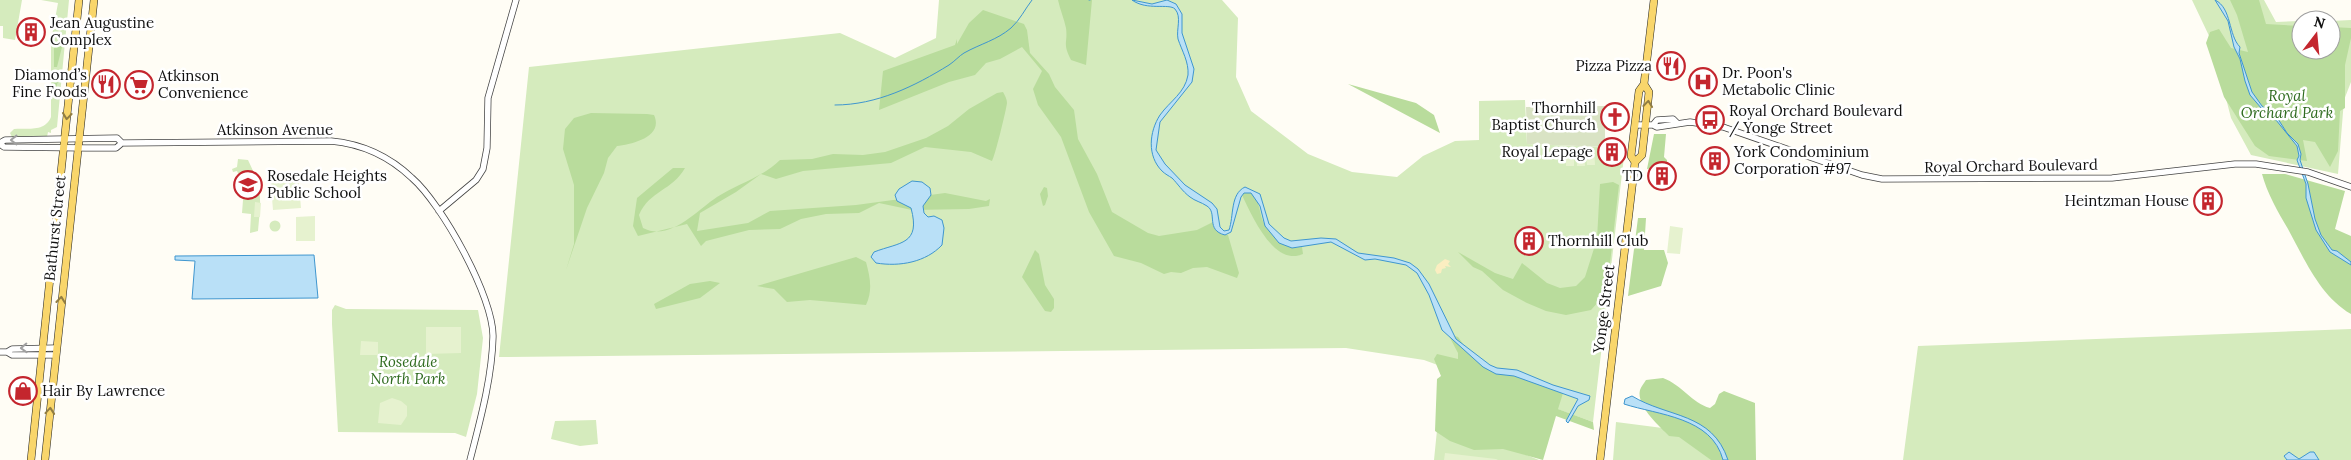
<svg xmlns="http://www.w3.org/2000/svg" width="2351" height="460" viewBox="0 0 2351 460" font-family="Lora,serif">
<rect width="100%" height="100%" fill="#fffdf5"/>
<path fill="#d5ebbd" d="M0,0H22L15,40L3,38V26H0Z
M41,0H69L57,127L51,130V133L48,132L47,137H12L10,133L14,129C28,128 45,132 51,117V41L58,3Z
M939,0H1222L1238,18L1236,77L1251,111L1308,154L1352,172L1397,177L1423,156L1455,141L1479,140V101L1525,100L1527,144L1625,148L1593,422L1424,360L1346,348L499,357L529,67L840,33L895,58L936,38Z
M2192,0H2264L2276,22L2301,21V50H2331V21L2351,20V82L2344,100L2338,174L2251,155L2231,118L2211,40Z
M238,159L248,160C263,191 261,198 258,231L250,233L251,214L242,213L244,187L237,171L233,172L232,169L237,167Z
M269.5 226a5.5 5.5 0 1 1 11 0a5.5 5.5 0 1 1-11 0Z
M335,305L346,309L478,310L483,338L477,394L466,437L455,433L338,432L332,324V310Z
M2351,329V460H1903L1918,346Z
M596,420L598,444L580,446L551,439L555,421Z
M1438,420L1539,460H1434Z
M1616,422L1717,435L1755,460H1613Z"/>
<path fill="#b9dc9c" d="M1058,0H1092L1086,65L1071,60C1062,42 1068,44 1066,28C1064,19 1060,9 1058,0Z
M2230,0H2259L2266,24L2301,26V50H2331V27L2351,28V38L2345,65V108L2340,111L2338,151L2330,167L2315,142L2303,140L2307,161L2269,156L2255,146L2224,97L2206,43L2210,32L2219,29L2231,48L2248,52L2237,15Z
M983,10L1024,24L1027,30L1030,53L1049,74L1055,87L1074,110L1078,139L1097,174L1112,212L1148,233L1159,236L1197,230L1213,222V226L1225,235H1228L1239,273L1237,278L1207,267L1193,268L1181,273L1171,272L1164,274L1141,263L1114,256L1089,212L1061,137L1038,105L1033,89L1042,71L1022,47L1000,59L986,63L975,75L949,82L879,110L883,71L955,45L957,39V44L969,23Z
M57,43L62,47L57,67H54V45Z
M53,71H61L54,95Z
M1348,84L1416,103L1434,115L1440,133Z
M1003,92C1005,96 1007,99 1007,103C1006,111 995,156 992,161L971,152L925,147L891,163L803,171L776,179L761,174L736,192L700,213L697,231L748,223L770,211L856,205L945,193L986,201L990,199L989,206L969,209L912,210L879,203L859,213L826,214L801,219L780,229L749,230L706,241L701,246L687,224L638,236L633,226L637,198L673,168H685C672,191 650,190 639,215L643,228C670,242 697,210 717,197C737,184 763,177 780,160L812,159L833,154L863,155L885,152L926,138L948,126L969,109L997,93Z
M591,113L647,114L654,115C664,137 632,144 617,146L608,158L604,173L587,208L566,270L574,244V185L563,149L565,129L574,118Z
M1654,134H1666L1664,157L1667,160V166L1647,169Z
M2262,174H2285L2345,191L2335,229L2351,236V314C2320,296 2305,260 2288,229C2278,212 2267,193 2262,174Z
M1613,182L1619,185L1609,272L1600,300L1591,310L1566,315L1546,311L1527,303L1503,290L1482,271L1473,267L1458,252L1495,273L1513,279L1522,263L1547,283L1560,288L1576,286L1585,277L1597,239L1600,184Z
M1044,187L1047,188L1048,196L1045,205L1043,206L1040,194Z
M1244,193H1251C1262,202 1258,216 1266,226C1273,235 1284,241 1292,248L1302,247L1303,254C1274,267 1252,216 1242,195Z
M1638,218H1646L1644,250H1664L1668,263L1661,286L1628,296Z
M1035,250L1039,254L1045,285L1054,299V308L1051,312L1045,311L1022,277Z
M856,257L866,262C870,277 873,290 866,305L810,300L787,302L774,289L757,286Z
M710,281L720,283L700,298L656,309L654,304L690,284Z
M1448,334L1458,337C1463,343 1468,354 1474,358C1494,372 1539,379 1564,390L1558,409L1593,422L1594,430L1556,416L1543,460L1503,449L1474,450L1450,441L1435,431L1437,379L1441,376L1434,359L1437,354L1458,359V353Z
M1663,378C1682,385 1692,403 1710,408L1715,404L1719,394L1724,391L1755,403L1756,460H1711L1679,437L1669,436C1659,426 1636,406 1640,390C1641,387 1644,383 1646,380Z"/>
<path fill="#fbeec1" d="M1445,259L1450,261L1448,264L1451,267L1445,266L1446,268L1442,269L1441,273L1437,274L1435,270L1437,265Z"/>
<path fill="#d9e3c4" d="M1605,106V147L1527,144L1526,107Z"/>
<path fill="#e6f2cf" d="M1574,148V166H1566V149Z
M1584,148L1585,166H1577L1576,148Z
M1586,148H1594L1595,165H1587Z
M298,172L301,208L273,210L270,174Z
M255,202L261,203L260,217H254Z
M315,216V241H296V217Z
M1670,226L1683,228L1680,254L1667,253Z
M426,327H461V353L426,354Z
M361,341L378,342V355H360Z
M392,398L401,401L407,406V416L401,425L378,423L380,403Z
M1445,453L1496,459L1498,460H1444Z"/>
<path fill="#b9e0f7" stroke="#3f96cf" d="M1132,0L1152,4L1167,0L1176,4L1182,14V33L1194,69L1192,82L1160,122L1156,150L1165,164L1185,185L1212,203L1217,209L1220,227L1224,231L1229,230C1234,216 1230,194 1245,187L1260,194L1269,224L1284,238L1291,241L1321,238L1336,239L1358,253L1394,258L1410,263L1418,269L1429,284L1456,339L1490,365L1497,368L1517,370L1553,385L1590,396L1589,400L1578,406L1568,423L1566,421L1578,399L1514,376L1496,374L1483,367L1442,330L1429,295L1417,273L1406,265L1375,259L1365,260L1331,242L1292,248L1279,243L1265,226L1260,206L1251,193H1244L1241,197L1231,232L1225,235C1205,230 1218,213 1207,206C1201,202 1195,201 1190,197C1182,191 1178,184 1172,178C1169,176 1165,174 1162,171C1147,156 1149,132 1160,115C1170,101 1185,93 1188,75C1189,62 1182,51 1178,39C1176,29 1182,17 1175,9C1169,3 1147,11 1132,0Z
M2215,0C2232,8 2228,35 2240,47L2239,53L2252,92L2262,106L2278,119L2287,133L2298,144L2301,154L2300,160L2308,184L2315,219L2321,235L2332,250L2337,251L2351,262V265L2330,252L2316,230L2306,198V184L2297,160L2299,156L2297,146L2276,120L2268,116L2250,95L2245,81L2240,59L2234,47L2228,21Z
M912,181L922,182L930,188L931,195L923,206L924,213L928,217L934,216L942,220L944,228L942,245C926,262 900,267 876,263L871,257L874,252C900,242 921,245 911,208L897,201L895,195L899,189Z
M314,255L318,298L192,299L195,261L175,260V256Z
M1632,396C1668,418 1712,412 1728,460H1723C1712,417 1658,415 1624,404L1625,399Z
M2289,452L2299,459L2310,452H2314L2319,460H2287L2284,456Z"/>
<g fill="none" stroke-linecap="round" stroke-linejoin="round">
<path stroke="#3f96cf" stroke-width="1" d="M1089,0H1090
M835,105C877,105 915,86 949,65C955,61 959,56 964,53C980,44 997,40 1011,28C1020,20 1025,9 1032,0"/>
<defs>
<path id="minor" d="M1635,125H1653L1657,127L1690,122L1723,127L1862,175L1882,179L2112,178L2235,164H2256L2308,172L2351,187
M1653,125L1657,120L1673,119L1677,123
M0,143L5,140L117,138L122,143
M0,144L4,147L86,148H116L122,143L331,141C363,144 389,156 412,178C442,204 494,298 493,337C492,378 480,421 470,460
M439,211L476,180L483,169L487,148L488,98L516,0
M0,352H7L12,355H55
M7,352L12,349L56,348"/>
<path id="major" d="M1635,162L1631,156L1639,91L1644,84L1654,0
M31,460L79,0
M45,460L94,0
M1600,460L1635,162L1642,155L1649,92L1644,84"/>
</defs>
<use href="#minor" stroke="#444" stroke-width="7"/>
<use href="#major" stroke="#222" stroke-width="8"/>
<use href="#minor" stroke="#fff" stroke-width="5.5"/>
<use href="#major" stroke="#f9d66b" stroke-width="7"/>
</g>
<defs><path id="oneway-chevron" d="M-2-3.5L2.5 0L-2 3.5" fill="none" stroke-width="1.6" stroke-linecap="round" stroke-linejoin="round" transform="scale(1.25)"/></defs>
<g stroke="#917d42">
<use href="#oneway-chevron" transform="translate(1648 104) rotate(-84)"/>
<use href="#oneway-chevron" transform="translate(67 116) rotate(96)"/>
<use href="#oneway-chevron" transform="translate(61 300) rotate(-84)"/>
<use href="#oneway-chevron" transform="translate(50 411) rotate(-85)"/>
</g>
<g stroke="#a0a0a0">
<use href="#oneway-chevron" transform="translate(14 140) rotate(180)"/>
<use href="#oneway-chevron" transform="translate(24 348) rotate(178)"/>
</g>
<defs>
<symbol id="building-ring" viewBox="-11 -11 22 22"><circle r="9.5" fill="#fff" stroke="#c4262e" stroke-width="1.5"/><path d="M-4-6H4V6H1V3H-1V6H-4ZM-2.5-4.3h1.7v1.8h-1.7ZM.8-4.3h1.7v1.8H.8ZM-2.5-1h1.7V.8h-1.7ZM.8-1h1.7V.8H.8Z" fill="#c4262e"/></symbol>
<symbol id="restaurant-ring" viewBox="-11 -11 22 22"><circle r="9.5" fill="#fff" stroke="#c4262e" stroke-width="1.5"/><path d="M-5-6h1v4h1v-4h1v4h1v-4h1v5L-1.5 .5V6h-2V.5L-5-1ZM5-6V6H3V1.5H1.5Q1.5-4 5-6Z" fill="#c4262e"/></symbol>
<symbol id="hospital-ring" viewBox="-11 -11 22 22"><circle r="9.5" fill="#fff" stroke="#c4262e" stroke-width="1.5"/><path d="M-5-5h3v3.5h4V-5h3V5h-3V1.5h-4V5h-3Z" fill="#c4262e"/></symbol>
<symbol id="supermarket-ring" viewBox="-11 -11 22 22"><circle r="9.5" fill="#fff" stroke="#c4262e" stroke-width="1.5"/><path d="M-6-5.5h2.5l.6 2H6L4.5 2H-2.5L-4.4-4H-6ZM-1.5 3.2a1.3 1.3 0 1 0 .1 0ZM3 3.2a1.3 1.3 0 1 0 .1 0Z" fill="#c4262e"/></symbol>
<symbol id="church-ring" viewBox="-11 -11 22 22"><circle r="9.5" fill="#fff" stroke="#c4262e" stroke-width="1.5"/><path d="M-1.2-6h2.4v3.5h3.3v2.4h-3.3V6h-2.4V-.1h-3.3v-2.4h3.3Z" fill="#c4262e"/></symbol>
<symbol id="bus-ring" viewBox="-11 -11 22 22"><circle r="9.5" fill="#fff" stroke="#c4262e" stroke-width="1.5"/><path d="M-5-6H5V4H4V6H2V4H-2V6H-4V4H-5ZM-3.5-4V0h7V-4ZM-3.5 1.2v1.5H-2V1.2ZM2 1.2v1.5H3.5V1.2Z" fill="#c4262e"/></symbol>
<symbol id="school-ring" viewBox="-11 -11 22 22"><circle r="9.5" fill="#fff" stroke="#c4262e" stroke-width="1.5"/><path d="M0-5L7-2L0 1L-7-2ZM-4 1L0 2.5L4 1V4Q0 6-4 4Z" fill="#c4262e"/></symbol>
<symbol id="shop-ring" viewBox="-11 -11 22 22"><circle r="9.5" fill="#fff" stroke="#c4262e" stroke-width="1.5"/><path d="M-5-2.5h2.3a2.7 3.5 0 0 1 5.4 0H5L5.5 6h-11ZM-1.5-2.5h3a1.5 2.3 0 0 0-3 0Z" fill="#c4262e"/></symbol>
</defs>
<g fill-rule="evenodd">
<use href="#building-ring" x="15" y="16" width="32" height="32"/>
<use href="#restaurant-ring" x="1655" y="50" width="32" height="32"/>
<use href="#hospital-ring" x="1687" y="66" width="32" height="32"/>
<use href="#restaurant-ring" x="90" y="68" width="32" height="32"/>
<use href="#supermarket-ring" x="123" y="69" width="32" height="32"/>
<use href="#church-ring" x="1599" y="101" width="32" height="32"/>
<use href="#bus-ring" x="1694" y="104" width="32" height="32"/>
<use href="#building-ring" x="1596" y="136" width="32" height="32"/>
<use href="#building-ring" x="1699" y="145" width="32" height="32"/>
<use href="#building-ring" x="1646" y="160" width="32" height="32"/>
<use href="#school-ring" x="232" y="169" width="32" height="32"/>
<use href="#building-ring" x="2192" y="185" width="32" height="32"/>
<use href="#building-ring" x="1513" y="225" width="32" height="32"/>
<use href="#shop-ring" x="7" y="375" width="32" height="32"/>
</g>
<g text-anchor="middle" stroke-width="5" stroke-linejoin="round" paint-order="stroke">
<g font-size="15" fill="#111" stroke="#fff" text-anchor="start">
<text x="50" y="28">Jean Augustine<tspan x="50" dy="17">Complex</tspan></text>
<text x="1652" y="71" text-anchor="end">Pizza Pizza</text>
<text x="1722" y="78">Dr. Poon's<tspan x="1722" dy="17">Metabolic Clinic</tspan></text>
<text x="87" y="80" text-anchor="end">Diamond’s<tspan x="87" dy="17">Fine Foods</tspan></text>
<text x="158" y="81">Atkinson<tspan x="158" dy="17">Convenience</tspan></text>
<text x="1596" y="113" text-anchor="end">Thornhill<tspan x="1596" dy="17">Baptist Church</tspan></text>
<text x="1729" y="116">Royal Orchard Boulevard<tspan x="1729" dy="17">/ Yonge Street</tspan></text>
<text x="1593" y="157" text-anchor="end">Royal Lepage</text>
<text x="1734" y="157">York Condominium<tspan x="1734" dy="17">Corporation #97</tspan></text>
<text x="267" y="181">Rosedale Heights<tspan x="267" dy="17">Public School</tspan></text>
<text x="1643" y="181" text-anchor="end">TD</text>
<text x="2189" y="206" text-anchor="end">Heintzman House</text>
<text x="1548" y="246">Thornhill Club</text>
<text x="42" y="396">Hair By Lawrence</text>
</g>
<g font-size="15" font-style="italic" fill="#2f6b1f" stroke="#fff">
<text x="2287" y="101">Royal<tspan x="2287" dy="17">Orchard Park</tspan></text>
<text x="408" y="367">Rosedale<tspan x="408" dy="17">North Park</tspan></text>
</g>
<g font-size="15" fill="#111" stroke="#fff">
<text x="275" y="135">Atkinson Avenue</text>
<text transform="translate(2011 166) rotate(-1)" y="5">Royal Orchard Boulevard</text>
<text transform="translate(55 228) rotate(-84)" y="5">Bathurst Street</text>
<text transform="translate(1604 309) rotate(-83)" y="5">Yonge Street</text>
</g>
</g>
<g transform="translate(2316 35) rotate(16)"><circle r="24" fill="#ffffff" stroke="#a0a0a0"/>
<path d="M0-4L9 19L0 12L-9 19Z" fill="#c4262e"/>
<text y="-8" font-size="14" font-weight="bold" text-anchor="middle" fill="#111111">N</text>
</g>
</svg>
